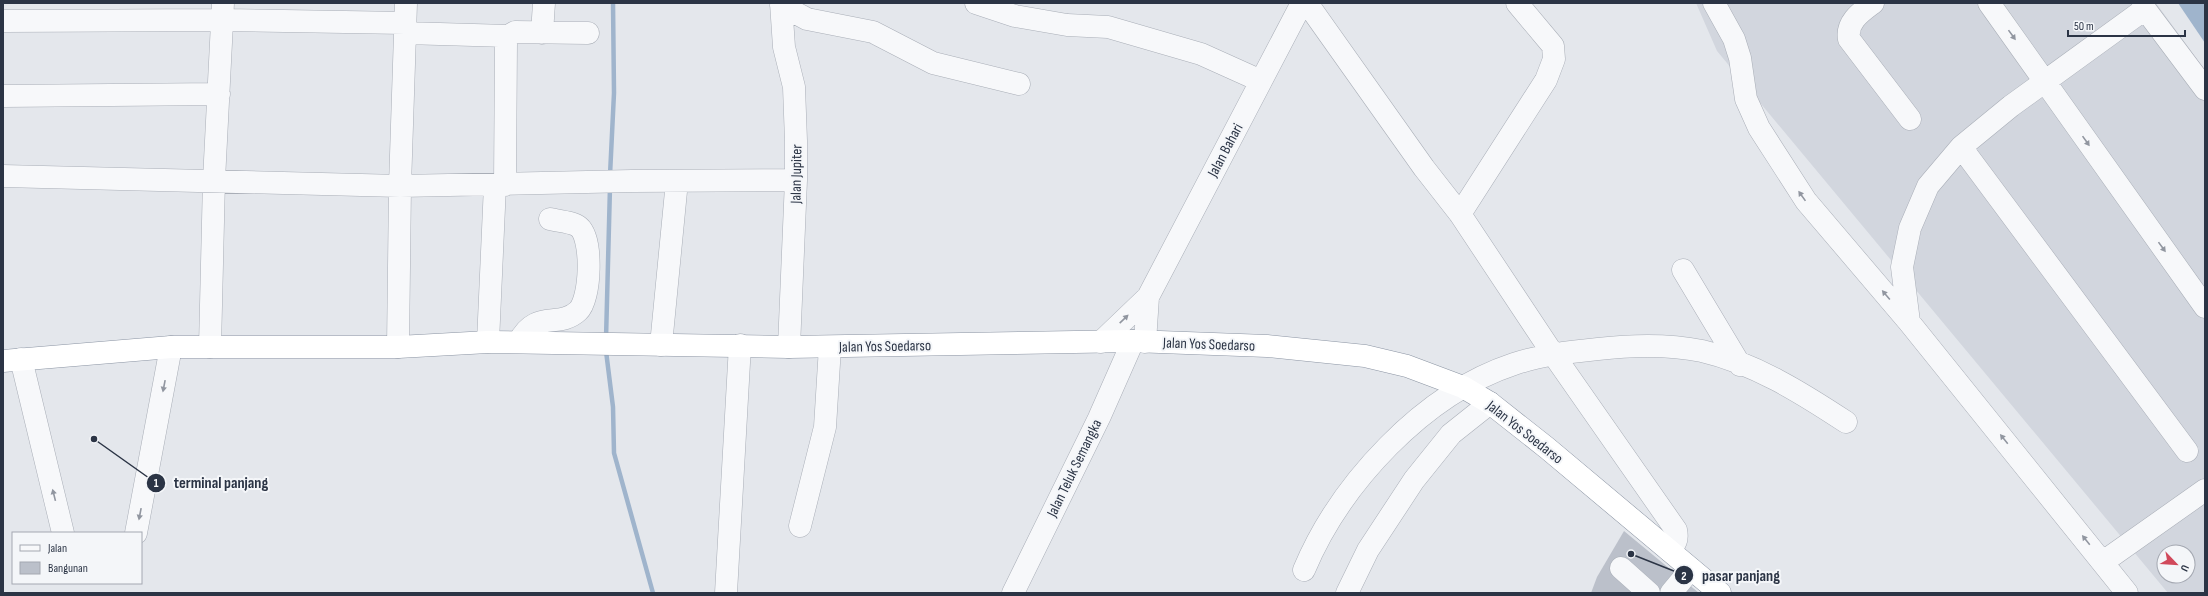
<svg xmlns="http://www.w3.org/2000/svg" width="2208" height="596" viewBox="0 0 2208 596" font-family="'Sofia Sans Condensed',sans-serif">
<rect width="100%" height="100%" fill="#e4e7ec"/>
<path fill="#d2d6de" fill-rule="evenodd" d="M1696,3H2156L2205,70V593H2168L1717,51ZM2164,552H2188V576H2164Z"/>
<path fill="#9fb4cc" d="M2178,3H2205V43Z"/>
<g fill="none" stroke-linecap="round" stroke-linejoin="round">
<path stroke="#9fb4cc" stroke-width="4.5" d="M610,175L614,93L613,3
M606,339L610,187
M606,351L613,407L614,453L653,593"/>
</g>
<path fill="#bbc0ca" d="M1624,531L1699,593H1591L1597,577Z"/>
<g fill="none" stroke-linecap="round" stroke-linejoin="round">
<defs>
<path id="minor" d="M781,3L784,47L794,87L796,141V180L789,347
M976,3L1015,16L1067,25L1108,27L1201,54L1261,81
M1307,3L1424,168L1460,214L1553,354L1676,530C1678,539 1676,544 1669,550
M1714,3L1734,39L1740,58L1746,99L1759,128L1806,201L1909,322L2127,593
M1873,3C1861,12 1846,22 1849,39L1910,119
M1989,3L2205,307
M2143,3L2145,9L2205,89
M781,5L807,19L873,32L933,63L1019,84
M3,21L223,20L405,23
M405,33L508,36
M542,33L544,3
M3,96L219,94
M1961,147L2187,451
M3,176L400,186L632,181L796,180
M505,185L506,41L508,36L515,32L588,33
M1460,214L1546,80L1554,59L1553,46L1517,3
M1683,270L1740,365
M1909,322L1902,267L1910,228L1928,186L1961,147L2011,106L2145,9
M488,342L495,185
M519,342C535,309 559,329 578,311C591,299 593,239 579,227C573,222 558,221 550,219
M1101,342L1148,297L1302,3
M1145,342L1148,297
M661,345L677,181
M210,347L214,180L223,3
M398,347L400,186L406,3
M21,359L63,533
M800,526L825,427L830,347
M136,533L171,347
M2103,562L2205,490
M1621,568L1649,593
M1304,570C1340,484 1423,394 1514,364C1541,355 1569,352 1598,349C1632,345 1668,344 1702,351C1754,363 1802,393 1846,422
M726,593L740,345
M1013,593L1099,418L1133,341
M1347,593L1368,550L1414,480L1451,434L1490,403
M1671,593L1691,569"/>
<path id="highway" d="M3,361L171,347H398L488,342L789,347L1133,341L1267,346L1365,356L1407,366L1463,387L1490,403L1547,448L1720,593"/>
</defs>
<use href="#minor" stroke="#a9aeb7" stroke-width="23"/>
<use href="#highway" stroke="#8b94a3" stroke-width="23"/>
<use href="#minor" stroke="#f7f8fa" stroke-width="22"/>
<use href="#highway" stroke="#fff" stroke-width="22"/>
</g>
<defs><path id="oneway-solid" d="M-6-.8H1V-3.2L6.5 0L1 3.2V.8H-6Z"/></defs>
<g fill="#9196a0">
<use href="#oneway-solid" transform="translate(2012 35) rotate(54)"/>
<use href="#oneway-solid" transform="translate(2086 141) rotate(55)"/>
<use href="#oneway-solid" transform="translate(1802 196) rotate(-125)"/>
<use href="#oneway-solid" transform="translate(2162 247) rotate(54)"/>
<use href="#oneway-solid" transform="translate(1886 295) rotate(-130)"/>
<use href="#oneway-solid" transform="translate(1124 319) rotate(-44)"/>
<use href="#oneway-solid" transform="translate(164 386) rotate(101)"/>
<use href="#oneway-solid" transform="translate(2004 439) rotate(-129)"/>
<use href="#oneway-solid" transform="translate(54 495) rotate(-104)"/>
<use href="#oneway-solid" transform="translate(140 514) rotate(101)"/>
<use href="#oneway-solid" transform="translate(2086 540) rotate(-129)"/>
</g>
<g text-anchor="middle" stroke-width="4" stroke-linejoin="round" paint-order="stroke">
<g font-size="15" fill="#2b3445" stroke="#f4f6f9">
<text transform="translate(1225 150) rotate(-62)" y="5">Jalan Bahari</text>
<text transform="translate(796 174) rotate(-89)" y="5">Jalan Jupiter</text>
<text transform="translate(1209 344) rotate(2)" y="5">Jalan Yos Soedarso</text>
<text transform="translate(885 346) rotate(-1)" y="5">Jalan Yos Soedarso</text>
<text transform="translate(1525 432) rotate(38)" y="5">Jalan Yos Soedarso</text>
<text transform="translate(1074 468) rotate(-64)" y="5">Jalan Teluk Semangka</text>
</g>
</g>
<path fill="none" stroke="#2b3445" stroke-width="1.5" d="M94 439L156 483M1631 554L1684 575"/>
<g fill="#2b3445" stroke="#f4f6f9" stroke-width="1.5">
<circle cx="94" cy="439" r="4"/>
<circle cx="1631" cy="554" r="4"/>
<circle cx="156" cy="483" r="10"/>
<circle cx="1684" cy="575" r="10"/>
</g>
<g font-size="12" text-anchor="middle" font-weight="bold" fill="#fff">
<text x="156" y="487">1</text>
<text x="1684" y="580">2</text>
</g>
<g font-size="16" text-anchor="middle" font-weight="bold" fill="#2b3445" stroke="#f4f6f9" stroke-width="4" stroke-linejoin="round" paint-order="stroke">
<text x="221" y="488">terminal panjang</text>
<text x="1741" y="581">pasar panjang</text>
</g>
<rect width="2208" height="596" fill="none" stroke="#2b3445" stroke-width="8"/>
<rect x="12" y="532" width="130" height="52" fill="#f4f6f9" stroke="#a4a8b1"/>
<rect x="20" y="545" width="20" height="6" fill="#f7f8fa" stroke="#a4a8b1"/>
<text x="48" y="552" font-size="12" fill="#2b3445">Jalan</text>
<rect x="20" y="562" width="20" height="12" fill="#bbc0ca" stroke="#a4a8b1"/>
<text x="48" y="572" font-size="12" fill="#2b3445">Bangunan</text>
<g transform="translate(2176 564) rotate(115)"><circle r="19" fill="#f4f6f9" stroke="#a4a8b1"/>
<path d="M0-3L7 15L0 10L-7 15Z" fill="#d1495b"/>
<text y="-6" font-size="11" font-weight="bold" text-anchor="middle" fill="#2b3445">U</text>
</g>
<path d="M2068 30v6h117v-6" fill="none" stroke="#2b3445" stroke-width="2"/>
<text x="2074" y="30" font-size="12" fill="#2b3445" stroke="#f4f6f9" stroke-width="3" paint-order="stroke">50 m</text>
</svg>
